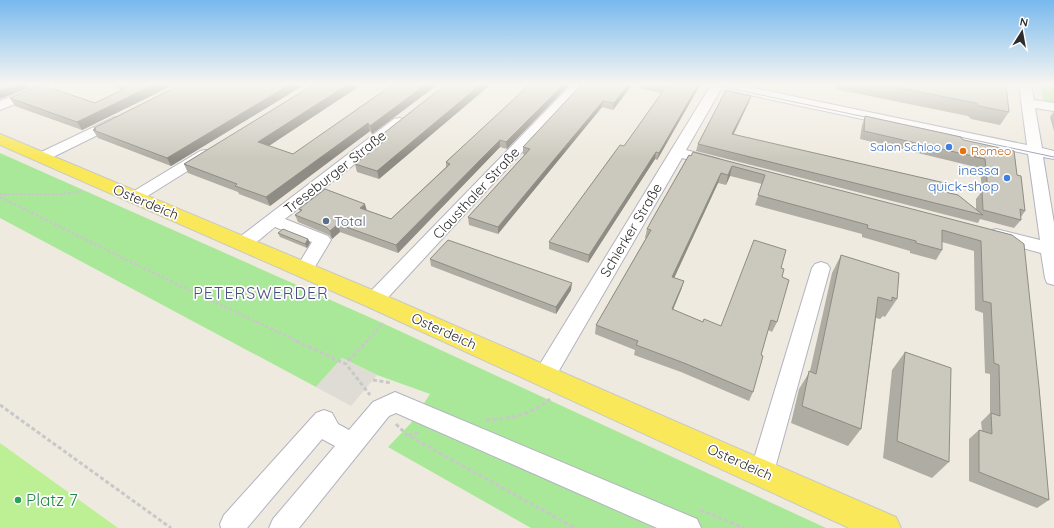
<svg xmlns="http://www.w3.org/2000/svg" width="1054" height="528" viewBox="0 0 1054 528" font-family="Quicksand,sans-serif">
<rect width="100%" height="100%" fill="#efeadf"/>
<path fill="#aae899" d="M1041,85H1054V103H1044Z
M0,153L378,321L826,528H531L388,447L411,423L430,394L377,375L342,358L316,387L0,218Z"/>
<path fill="#bdf094" d="M0,443L118,528H0Z"/>
<path fill="#dfdcd6" d="M342,358L377,375L351,406L316,387Z"/>
<g fill="none" stroke-linecap="round" stroke-linejoin="round">
<defs>
<path id="minor" d="M39,85H56L54,88L0,110V101Z
M571,85H584L381,305L374,307L367,305L364,300L367,295Z
M711,85H739L1027,145L1019,85H1031L1034,100L1054,103V111L1035,108L1042,148L1054,151V159L1043,157L1054,223V285L1047,283L1045,278L1041,253L990,239L987,235L990,231L996,229L1040,240L1028,154L721,89L686,150L719,159L721,162L719,165L714,166L682,158L553,381L545,384L537,381L534,375L537,369Z
M115,117L120,118L122,121L120,124L47,160L42,161L37,160L35,157L37,154Z
M399,118L404,119L406,122L404,125L285,219L328,236L331,240L310,275L304,276L298,275L295,270L312,242L275,227C264,235 251,251 237,247L234,243L237,239L394,119Z
M205,150L210,151L212,154L210,157L141,200L135,202L129,200L127,197L129,194L200,151Z
M821,262L827,264L830,268L774,472L771,480L762,484L753,480L750,472L812,268L815,264Z
M395,392L697,519L701,528H657L396,413L389,416L299,528H269L273,519L335,446L322,439L247,528H221L220,524L224,515L316,413L324,410L332,413L338,424L349,430L373,402Z"/>
<path id="major" d="M0,134L382,294L896,517L901,528H849L366,306L0,145Z"/>
</defs>
<use href="#minor" stroke="#b3b3c1" stroke-width="2"/>
<use href="#major" stroke="#c8c8c8" stroke-width="2"/>
<path stroke="#c8c8c8" stroke-width="2" stroke-dasharray="2.5 1.5" stroke-linecap="butt" d="M0,194H64L81,191"/>
<path stroke="#c8c8c8" stroke-width="2.5" stroke-dasharray="3 2" stroke-linecap="butt" d="M0,197L141,267L299,342
M366,342L383,323"/>
<path stroke="#c8c8c8" stroke-width="3" stroke-dasharray="4 2.5" stroke-linecap="butt" d="M296,341L346,364L370,395
M348,361L367,341
M373,380L392,383
M0,405L171,528
M486,420C510,419 531,415 550,399
M396,424L407,435L575,528
M408,435L418,433
M700,510L744,528"/>
<use href="#minor" fill="#fff" fill-rule="evenodd"/>
<use href="#major" fill="#f9e85a" fill-rule="evenodd"/>
<path stroke="#a1a1b8" stroke-width="1" d="M714,85L1054,157"/>
</g>
<path fill="#afaca3" d="M109,85H173L82,130L15,106L10,98L95,103L123,90Z
M180,85H304L171,166L98,138L93,130L94,129V128Z
M313,85H361L269,146L293,154L392,85H437L372,134L370,131L270,206L239,194L238,192L188,173L184,164Z
M445,85H490L379,179L357,172L355,164L380,145L379,137Z
M529,85L507,149L500,147L398,253L340,232L332,239L329,235L298,222L295,215L300,211L299,209L367,210L391,219L446,167V162Z
M581,85H632L613,110L602,107L498,234L469,225L468,217L525,155L523,154V147Z
M639,85H700L657,160L655,159L588,263L549,249V242L624,146L661,93L639,88Z
M835,85H1006L1009,112L1000,125L971,119L968,116L835,89Z
M749,102L734,134L945,192L976,210V199L982,191L980,168L860,139L862,125L865,116L962,139L1017,175L1025,211L1021,217V220L1014,228L980,219L978,223L696,151L698,144Z
M1054,111V131L1050,117Z
M689,155L1012,235L1049,500L1037,508L969,481V439L979,430L982,431L981,422L990,413V374L985,373L983,313L975,310L974,251L942,242V250L936,260L910,253V251L862,237V234L755,205L762,184L730,176L726,185L718,183L674,278L684,281L681,290L673,310L703,322L721,326L781,268L782,277L777,322L772,332L768,330L761,355L753,392L749,401L681,372L634,355L635,350L595,334L596,325L646,238H645L647,229Z
M278,233L308,239L310,243L307,248L280,237Z
M841,255L897,299L885,317L883,316L880,319L876,318L861,429L848,446L791,423L799,389L810,371L832,273Z
M430,259L571,290L556,314L431,266Z
M905,352L949,462L932,478L883,458L892,370Z"/>
<path fill="#8e8c84" d="M15,85H27L28,88L0,99V91Z
M153,85H173L82,130L77,122Z
M289,85H304L171,166L167,158Z
M347,85H361L261,151L258,142Z
M425,85H437L372,134L370,126Z
M480,85H490L379,179L377,171Z
M563,85H569L507,149L506,142Z
M628,85H632L613,110L614,103Z
M698,85H700L657,160L659,153Z
M751,96L749,102L730,141L732,134Z
M603,101L602,107L498,234V227Z
M368,123L370,131L270,206L266,197Z
M500,140V147L398,253L396,245Z
M656,152L655,159L588,263L589,255Z
M732,166L730,176L726,185L728,175Z
M721,173L718,183L670,287L672,277Z
M365,204L367,211L360,208Z
M338,224L340,232L332,239L330,231Z
M308,239L310,243L307,248L305,244Z
M684,281L681,290L669,319L672,309Z
M572,283L571,290L556,314V307Z"/>
<path fill="#cbc8bd" stroke="#8e8c84" d="M0,85H15L0,91Z
M42,85L95,103L130,86L127,85H153L77,122L10,98Z
M180,85H289L167,158L93,130L96,129L94,128Z
M313,85H347L258,142L293,154L392,85H425L370,126L368,123L266,197L235,186L237,184L184,164Z
M445,85H480L377,171L355,164L383,142L379,137Z
M529,85H563L506,142L500,140L396,245L338,224L330,231L326,227L295,215L302,210L299,209L325,189L365,204L360,208L391,219L450,164L446,162Z
M581,85H628L614,103L603,101L498,227L468,217L530,149L523,147Z
M656,85H698L659,153L656,152L589,255L549,242L620,145L624,146L666,87Z
M885,85H1006L1009,112L979,106L976,103Z
M726,90L751,96L732,134L945,183V192L958,195L983,215L698,144Z
M865,116L961,137L962,139L964,140L1014,151L1017,175L1021,176L1025,211L1020,209L1021,220L983,210L982,191L988,192L985,159L864,131Z
M693,152L1012,235L1024,244L1039,387L1049,500L979,472V430L992,434L991,413L1000,416L999,365L994,363L991,303L983,301L981,241L942,230V250L916,243V241L867,228L868,225L758,195L765,175L732,166L728,175L721,173L672,277L684,281L672,309L703,322L704,319L721,326L754,240L786,250L781,268L784,269L782,277L789,280L777,322L771,320L761,355L763,356L753,392L684,363L636,345L638,341L596,325L651,230L647,229L653,218L689,155L691,156Z
M283,229L308,239L305,244L278,233Z
M448,240L572,283L556,307L430,259Z
M841,255L899,273L897,299L892,297V301L878,297L861,429L802,406L809,371L816,374Z
M905,352L951,368L949,462L897,441Z"/>
<linearGradient id="sky" x2="0" y2="1"><stop stop-color="#77b9ee"/><stop offset="0.53" stop-color="#f8f6f1"/><stop offset="1" stop-color="#f8f6f1" stop-opacity="0"/></linearGradient>
<rect width="1054" height="159" fill="url(#sky)"/>
<g fill="#3f7fe0" stroke="#fff" stroke-width="1.5">
<circle cx="949" cy="147" r="4"/>
<circle cx="1007" cy="178" r="4"/>
</g>
<circle fill="#e8710a" stroke="#fff" stroke-width="1.5" cx="963" cy="151" r="4"/>
<circle fill="#5c6f8a" stroke="#fff" stroke-width="1.5" cx="326" cy="221" r="4"/>
<circle fill="#2e9e5b" stroke="#fff" stroke-width="1.5" cx="18" cy="500" r="4"/>
<g text-anchor="middle" stroke-width="3.5" stroke-linejoin="round" paint-order="stroke">
<g font-size="12" fill="#366cbe" stroke="#fff" text-anchor="end">
<text x="941" y="151">Salon Schloo</text>
</g>
<g font-size="12" fill="#c56008" stroke="#fff" text-anchor="start">
<text x="971" y="155">Romeo</text>
</g>
<g font-size="14" fill="#366cbe" stroke="#fff" text-anchor="end">
<text x="999" y="175">inessa<tspan x="999" dy="16">quick-shop</tspan></text>
</g>
<g font-size="14" fill="#2d2d2d" stroke="#fff">
<text transform="translate(335 172) rotate(-38)" y="5">Treseburger Straße</text>
<text transform="translate(476 193) rotate(-47)" y="5">Clausthaler Straße</text>
<text transform="translate(146 202) rotate(23)" y="5">Osterdeich</text>
<text transform="translate(631 230) rotate(-59)" y="5">Schierker Straße</text>
<text transform="translate(444 331) rotate(24)" y="5">Osterdeich</text>
<text transform="translate(740 462) rotate(24)" y="5">Osterdeich</text>
</g>
<g font-size="14" fill="#4e5e75" stroke="#fff" text-anchor="start">
<text x="334" y="226">Total</text>
</g>
<g font-size="16" letter-spacing="1" fill="#4a4d81" stroke="#fff">
<text x="261" y="299">PETERSWERDER</text>
</g>
<g font-size="17" fill="#27864d" stroke="#fff" text-anchor="start">
<text x="26" y="506">Platz 7</text>
</g>
</g>
<g transform="translate(1022 32) rotate(11)" stroke="#ffffff" stroke-width="3" paint-order="stroke">
<path d="M0-3L7 15L0 10L-7 15Z" fill="#2d2d2d"/>
<text y="-6" font-size="11" font-weight="bold" text-anchor="middle" fill="#2d2d2d">N</text>
</g>
</svg>
